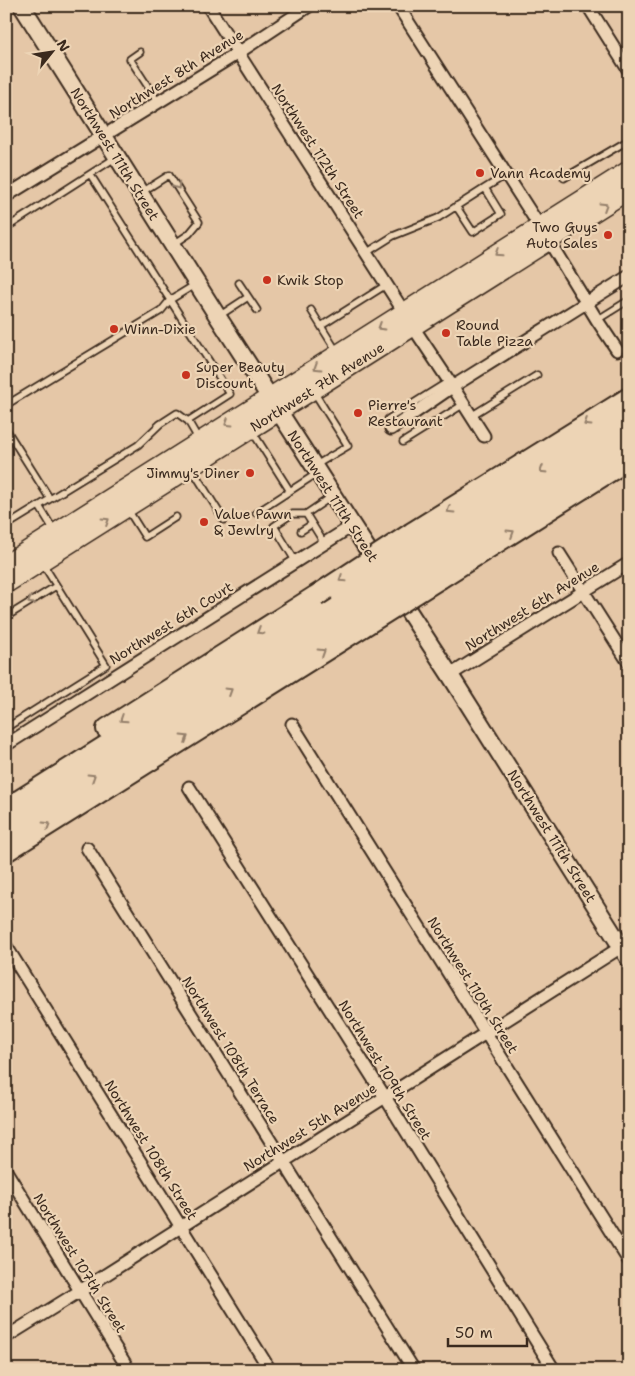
<svg xmlns="http://www.w3.org/2000/svg" width="635" height="1376" viewBox="0 0 635 1376" font-family="'Shantell Sans',sans-serif">
<rect width="100%" height="100%" fill="#e5c7a7"/>
<filter id="ink" filterUnits="userSpaceOnUse"><feTurbulence type="fractalNoise" baseFrequency=".02" numOctaves="2"/><feDisplacementMap in="SourceGraphic" scale="10" xChannelSelector="R" yChannelSelector="G"/><feConvolveMatrix kernelMatrix="1 2 1 2 8 2 1 2 1" color-interpolation-filters="sRGB"/></filter>
<g filter="url(#ink)">
<g fill="none" stroke-linecap="round" stroke-linejoin="round">
<defs>
<path id="lane" d="M140,52L130,59L158,102
M90,174L170,300L196,284
M564,178L629,140
M485,188L506,175
M142,192L169,175L199,222L189,234L174,244
M6,228L115,158
M366,253L393,236L438,218L485,188L501,214L473,232L456,206
M239,283L257,310
M311,310L337,352
M219,316L248,297
M597,320L629,300
M321,326L386,285
M314,392L348,446L316,465
M6,405L161,311L170,300L230,394L188,421
M471,416L537,375
M388,419L449,381
M6,429L50,499
M252,431L290,491
M403,442L464,404
M192,469L224,520
M39,506L55,532
M128,510L145,537L176,517
M256,513L316,474
M306,514L324,543
M6,526L138,445L160,424L177,413L188,421L199,440
M301,531L312,524
M296,562L274,526L292,514H306L331,497
M6,617L56,586
M6,728L106,665L43,564"/>
<path id="street" d="M208,6L404,312
M398,6L549,241L597,320L617,350
M588,6L629,71
M6,196L238,53L309,6
M413,327L449,381L484,436
M391,429L452,387L629,276
M559,553L629,663
M450,675L629,563
M292,724L629,1261
M6,745L352,526
M189,787L385,1097L554,1370
M87,848L414,1370
M6,946L270,1370
M6,1171L129,1370
M6,1337L80,1291L629,942"/>
<path id="secondary" d="M22,6L218,317L379,567
M396,592L450,675L629,959"/>
<path id="primary" d="M6,564L629,170
M6,584L629,190"/>
<path id="highway" d="M412,533L629,398
M421,547L629,417
M431,564L629,439
M440,578L629,459
M107,729L316,596
M6,809L342,597
M6,831L353,613
M6,851L362,627"/>
</defs>
<use href="#lane" stroke="#3b2a1e" stroke-width="9"/>
<use href="#street" stroke="#3b2a1e" stroke-width="15"/>
<use href="#secondary" stroke="#3b2a1e" stroke-width="20"/>
<use href="#primary" stroke="#3b2a1e" stroke-width="21"/>
<use href="#highway" stroke="#3b2a1e" stroke-width="24"/>
<use href="#lane" stroke="#edd4b5" stroke-width="5.5"/>
<use href="#street" stroke="#edd4b5" stroke-width="11"/>
<use href="#secondary" stroke="#edd4b5" stroke-width="16"/>
<use href="#primary" stroke="#edd4b5" stroke-width="18"/>
<use href="#highway" stroke="#edd4b5" stroke-width="20"/>
<defs>
<path id="highway-bridge" d="M316,596L412,533
M342,597L421,547
M353,613L431,564
M362,627L440,578"/>
</defs>
<use href="#highway-bridge" stroke="#3b2a1e" stroke-width="24" stroke-linecap="butt"/>
<use href="#highway-bridge" stroke="#edd4b5" stroke-width="20"/>
</g>
<defs><path id="oneway-chevron" d="M-2-3.5L2.5 0L-2 3.5" fill="none" stroke-width="1.6" stroke-linecap="round" stroke-linejoin="round" transform="scale(1.25)"/></defs>
<g stroke="#947f6a">
<use href="#oneway-chevron" transform="translate(177 186) rotate(57)"/>
<use href="#oneway-chevron" transform="translate(604 206) rotate(-32)"/>
<use href="#oneway-chevron" transform="translate(498 253) rotate(147)"/>
<use href="#oneway-chevron" transform="translate(381 327) rotate(148)"/>
<use href="#oneway-chevron" transform="translate(317 367) rotate(148)"/>
<use href="#oneway-chevron" transform="translate(228 423) rotate(148)"/>
<use href="#oneway-chevron" transform="translate(587 423) rotate(148)"/>
<use href="#oneway-chevron" transform="translate(543 470) rotate(148)"/>
<use href="#oneway-chevron" transform="translate(450 510) rotate(148)"/>
<use href="#oneway-chevron" transform="translate(106 521) rotate(-32)"/>
<use href="#oneway-chevron" transform="translate(511 533) rotate(-32)"/>
<use href="#oneway-chevron" transform="translate(342 579) rotate(147)"/>
<use href="#oneway-chevron" transform="translate(31 601) rotate(148)"/>
<use href="#oneway-chevron" transform="translate(260 631) rotate(148)"/>
<use href="#oneway-chevron" transform="translate(322 652) rotate(-32)"/>
<use href="#oneway-chevron" transform="translate(229 691) rotate(-32)"/>
<use href="#oneway-chevron" transform="translate(123 719) rotate(147)"/>
<use href="#oneway-chevron" transform="translate(185 738) rotate(-32)"/>
<use href="#oneway-chevron" transform="translate(92 777) rotate(-32)"/>
<use href="#oneway-chevron" transform="translate(47 825) rotate(-32)"/>
</g>
</g>
<g fill="#c8321e" stroke="#edd4b5" stroke-width="2">
<circle cx="480" cy="173" r="5"/>
<circle cx="608" cy="235" r="5"/>
<circle cx="267" cy="280" r="5"/>
<circle cx="114" cy="329" r="5"/>
<circle cx="446" cy="333" r="5"/>
<circle cx="186" cy="375" r="5"/>
<circle cx="358" cy="413" r="5"/>
<circle cx="250" cy="473" r="5"/>
<circle cx="204" cy="522" r="5"/>
</g>
<g text-anchor="middle" stroke-width="4.5" stroke-linejoin="round" paint-order="stroke">
<g font-size="14" fill="#3b2a1e" stroke="#edd4b5">
<text transform="translate(176 74) rotate(-32)" y="5">Northwest 8th Avenue</text>
<text transform="translate(318 151) rotate(57)" y="5">Northwest 112th Street</text>
<text transform="translate(115 154) rotate(58)" y="5">Northwest 111th Street</text>
<text transform="translate(317 387) rotate(-32)" y="5">Northwest 7th Avenue</text>
<text transform="translate(333 496) rotate(57)" y="5">Northwest 111th Street</text>
<text transform="translate(532 606) rotate(-32)" y="5">Northwest 6th Avenue</text>
<text transform="translate(171 623) rotate(-32)" y="5">Northwest 6th Court</text>
<text transform="translate(552 836) rotate(58)" y="5">Northwest 111th Street</text>
<text transform="translate(473 985) rotate(58)" y="5">Northwest 110th Street</text>
<text transform="translate(231 1050) rotate(58)" y="5">Northwest 108th Terrace</text>
<text transform="translate(385 1070) rotate(58)" y="5">Northwest 109th Street</text>
<text transform="translate(310 1127) rotate(-32)" y="5">Northwest 5th Avenue</text>
<text transform="translate(151 1150) rotate(58)" y="5">Northwest 108th Street</text>
<text transform="translate(80 1263) rotate(58)" y="5">Northwest 107th Street</text>
</g>
<g font-size="14" fill="#3b2a1e" stroke="#edd4b5" text-anchor="start">
<text x="490" y="178">Vann Academy</text>
<text x="598" y="232" text-anchor="end">Two Guys<tspan x="598" dy="16">Auto Sales</tspan></text>
<text x="277" y="285">Kwik Stop</text>
<text x="456" y="330">Round<tspan x="456" dy="16">Table Pizza</tspan></text>
<text x="124" y="334">Winn-Dixie</text>
<text x="196" y="372">Super Beauty<tspan x="196" dy="16">Discount</tspan></text>
<text x="368" y="410">Pierre's<tspan x="368" dy="16">Restaurant</tspan></text>
<text x="240" y="478" text-anchor="end">Jimmy's Diner</text>
<text x="214" y="519">Value Pawn<tspan x="214" dy="16">&amp; Jewlry</tspan></text>
</g>
</g>
<rect width="635" height="1376" fill="none" stroke="#edd4b5" stroke-width="25"/>
<rect x="12" y="12" width="610" height="1351" fill="none" stroke="#3b2a1e" stroke-width="2" filter="url(#ink)"/>
<g transform="translate(52 52) rotate(60)" stroke="#edd4b5" stroke-width="4" paint-order="stroke">
<path d="M0-4L9 19L0 12L-9 19Z" fill="#3b2a1e"/>
<text y="-8" font-size="14" font-weight="bold" text-anchor="middle" fill="#3b2a1e">N</text>
</g>
<path d="M448 1338v8h79v-8" fill="none" stroke="#3b2a1e" stroke-width="2.5"/>
<text x="455" y="1338" font-size="15" fill="#3b2a1e" stroke="#edd4b5" stroke-width="4" paint-order="stroke">50 m</text>
</svg>
